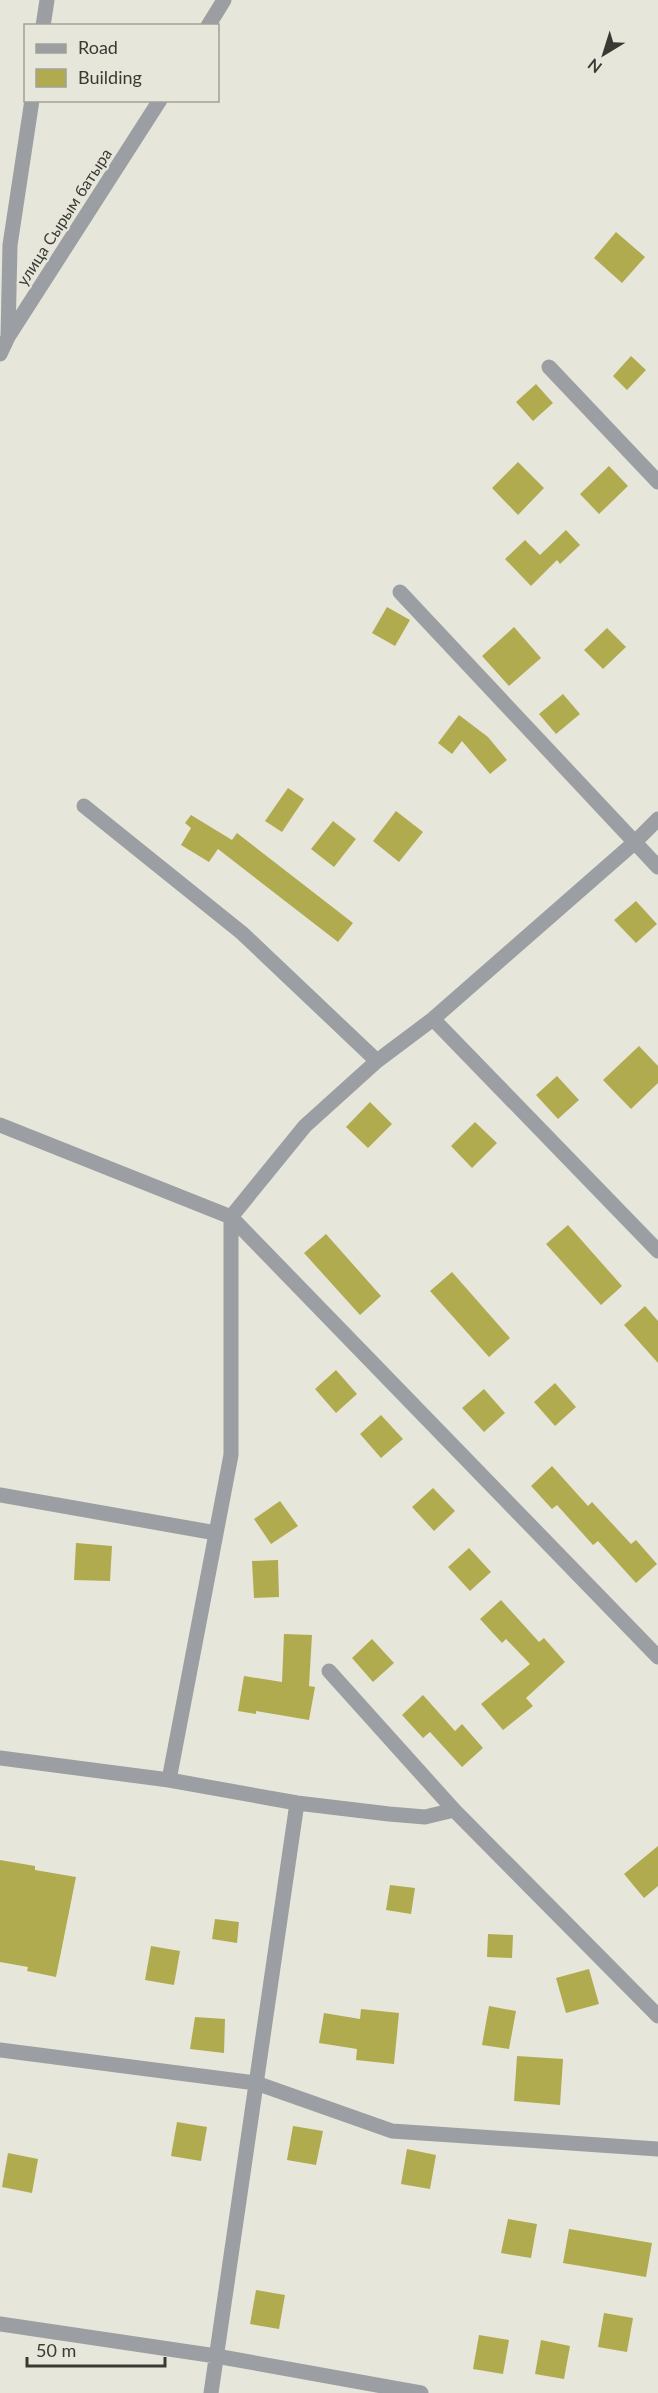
<svg xmlns="http://www.w3.org/2000/svg" width="658" height="2393" viewBox="0 0 658 2393" font-family="Lato,sans-serif">
<rect width="100%" height="100%" fill="#e7e6da"/>
<path fill="#b1ab50" d="M616,232L645,257L622,283L594,258Z
M631,356L646,370L627,390L613,376Z
M536,384L553,403L533,421L516,402Z
M518,462L544,488L518,515L492,488Z
M609,466L628,486L599,514L580,494Z
M566,530L580,545L560,564L557,560L531,586L505,559L525,540L540,555Z
M387,607L410,620L395,646L372,633Z
M514,627L541,658L509,686L482,656Z
M607,628L626,647L603,669L584,650Z
M563,694L580,714L556,734L539,714Z
M459,715L488,737L507,760L490,774L462,741L452,754L438,743Z
M288,788L304,799L282,832L265,821Z
M396,811L423,832L399,862L373,841Z
M191,815L232,840L237,833L353,923L338,942L218,849L209,862L181,845L191,828L185,823Z
M333,821L356,839L334,867L311,849Z
M636,901L657,924L636,943L614,920Z
M639,1046L658,1066V1083L631,1109L603,1080Z
M557,1076L579,1100L558,1119L536,1095Z
M370,1102L392,1124L368,1148L346,1127Z
M475,1122L497,1143L472,1168L451,1146Z
M568,1225L622,1286L601,1305L546,1244Z
M326,1234L381,1296L360,1315L304,1253Z
M452,1272L510,1338L489,1357L430,1291Z
M645,1306L658,1321V1363L624,1325Z
M336,1370L357,1394L336,1413L315,1389Z
M555,1383L576,1407L555,1426L534,1402Z
M484,1389L505,1413L484,1432L462,1408Z
M381,1415L403,1439L381,1458L360,1434Z
M552,1466L588,1506L592,1502L631,1544L636,1540L657,1564L636,1583L598,1541L593,1545L557,1505L552,1509L531,1486Z
M433,1488L455,1511L434,1531L412,1507Z
M280,1501L298,1526L271,1544L254,1519Z
M76,1543L112,1546L110,1581L74,1580Z
M469,1548L491,1572L470,1591L448,1567Z
M278,1560L279,1597L254,1598L252,1561Z
M501,1600L539,1642L544,1638L565,1662L526,1698L533,1706L503,1730L481,1704L530,1664L506,1639L502,1643L480,1619Z
M284,1634L312,1635L309,1686L315,1687L309,1720L256,1711V1714L238,1711L244,1676L282,1682Z
M372,1639L394,1663L373,1682L352,1658Z
M423,1695L455,1731L462,1724L483,1748L462,1767L430,1732L423,1738L402,1715Z
M658,1846V1886L644,1898L624,1874Z
M0,1860L35,1866V1870L76,1877L56,1977L27,1971L28,1967L0,1962Z
M390,1885L415,1888L411,1914L386,1910Z
M215,1919L239,1922L237,1943L212,1939Z
M488,1934L513,1935L512,1958L487,1957Z
M151,1946L180,1951L174,1985L145,1980Z
M589,1969L599,2004L566,2013L556,1978Z
M489,2006L516,2011L509,2049L482,2045Z
M361,2009L399,2013L394,2064L356,2060L357,2049L319,2043L324,2013L360,2019Z
M195,2017L225,2019L224,2053L190,2049Z
M517,2056L563,2059L560,2105L514,2101Z
M177,2122L207,2127L201,2161L171,2156Z
M293,2126L323,2131L316,2165L287,2160Z
M407,2149L436,2155L430,2189L401,2184Z
M8,2153L38,2159L32,2193L2,2187Z
M508,2219L537,2224L531,2258L501,2253Z
M569,2229L652,2243L646,2277L563,2263Z
M256,2290L285,2295L279,2329L250,2324Z
M604,2313L633,2318L627,2352L598,2347Z
M479,2335L509,2340L503,2374L473,2369Z
M541,2340L570,2346L564,2379L535,2374Z"/>
<g fill="none" stroke-linecap="round" stroke-linejoin="round">
<path stroke="#9b9ea2" stroke-width="15" d="M43,26L47,0
M208,26L224,0
M8,337L10,245L32,100
M0,354L8,337L160,100
M549,367L658,482
M400,592L658,867
M84,806L242,933L377,1061
M433,1019L658,1251
M0,1125L231,1217L658,1657
M0,1495L216,1533
M329,1671L454,1810L658,2016
M0,1758L169,1780L297,1803L389,1814L425,1817L454,1810
M169,1780L231,1455V1217L305,1126L377,1061L433,1019L634,843L658,819
M0,2050L256,2083L392,2131L658,2149
M0,2324L216,2356L421,2393
M211,2393L297,1803"/>
</g>
<g text-anchor="middle" stroke-width="4.5" stroke-linejoin="round" paint-order="stroke">
<g font-size="16" fill="#3a3a35" stroke="#e7e6da">
<text transform="translate(64 217) rotate(-57)" y="6">улица Сырым батыра</text>
</g>
</g>
<rect x="24" y="24" width="195" height="78" fill="#e7e6da" stroke="#a2a198" stroke-width="1.5"/>
<rect x="36" y="44" width="30" height="9" fill="#9b9ea2" stroke="#a2a198" stroke-width="1.5"/>
<text x="78" y="54" font-size="18" fill="#3a3a35">Road</text>
<rect x="36" y="69" width="30" height="18" fill="#b1ab50" stroke="#a2a198" stroke-width="1.5"/>
<text x="78" y="84" font-size="18" fill="#3a3a35">Building</text>
<g transform="translate(604 54) rotate(218)" stroke="#e7e6da" stroke-width="4.5" paint-order="stroke">
<path d="M0-4.5L10 22L0 15L-10 22Z" fill="#3a3a35"/>
<text y="-9" font-size="16" font-weight="bold" text-anchor="middle" fill="#3a3a35">N</text>
</g>
<path d="M27 2357v9h138v-9" fill="none" stroke="#3a3a35" stroke-width="3"/>
<text x="36" y="2357" font-size="18" fill="#3a3a35" stroke="#e7e6da" stroke-width="4.5" paint-order="stroke">50 m</text>
</svg>
